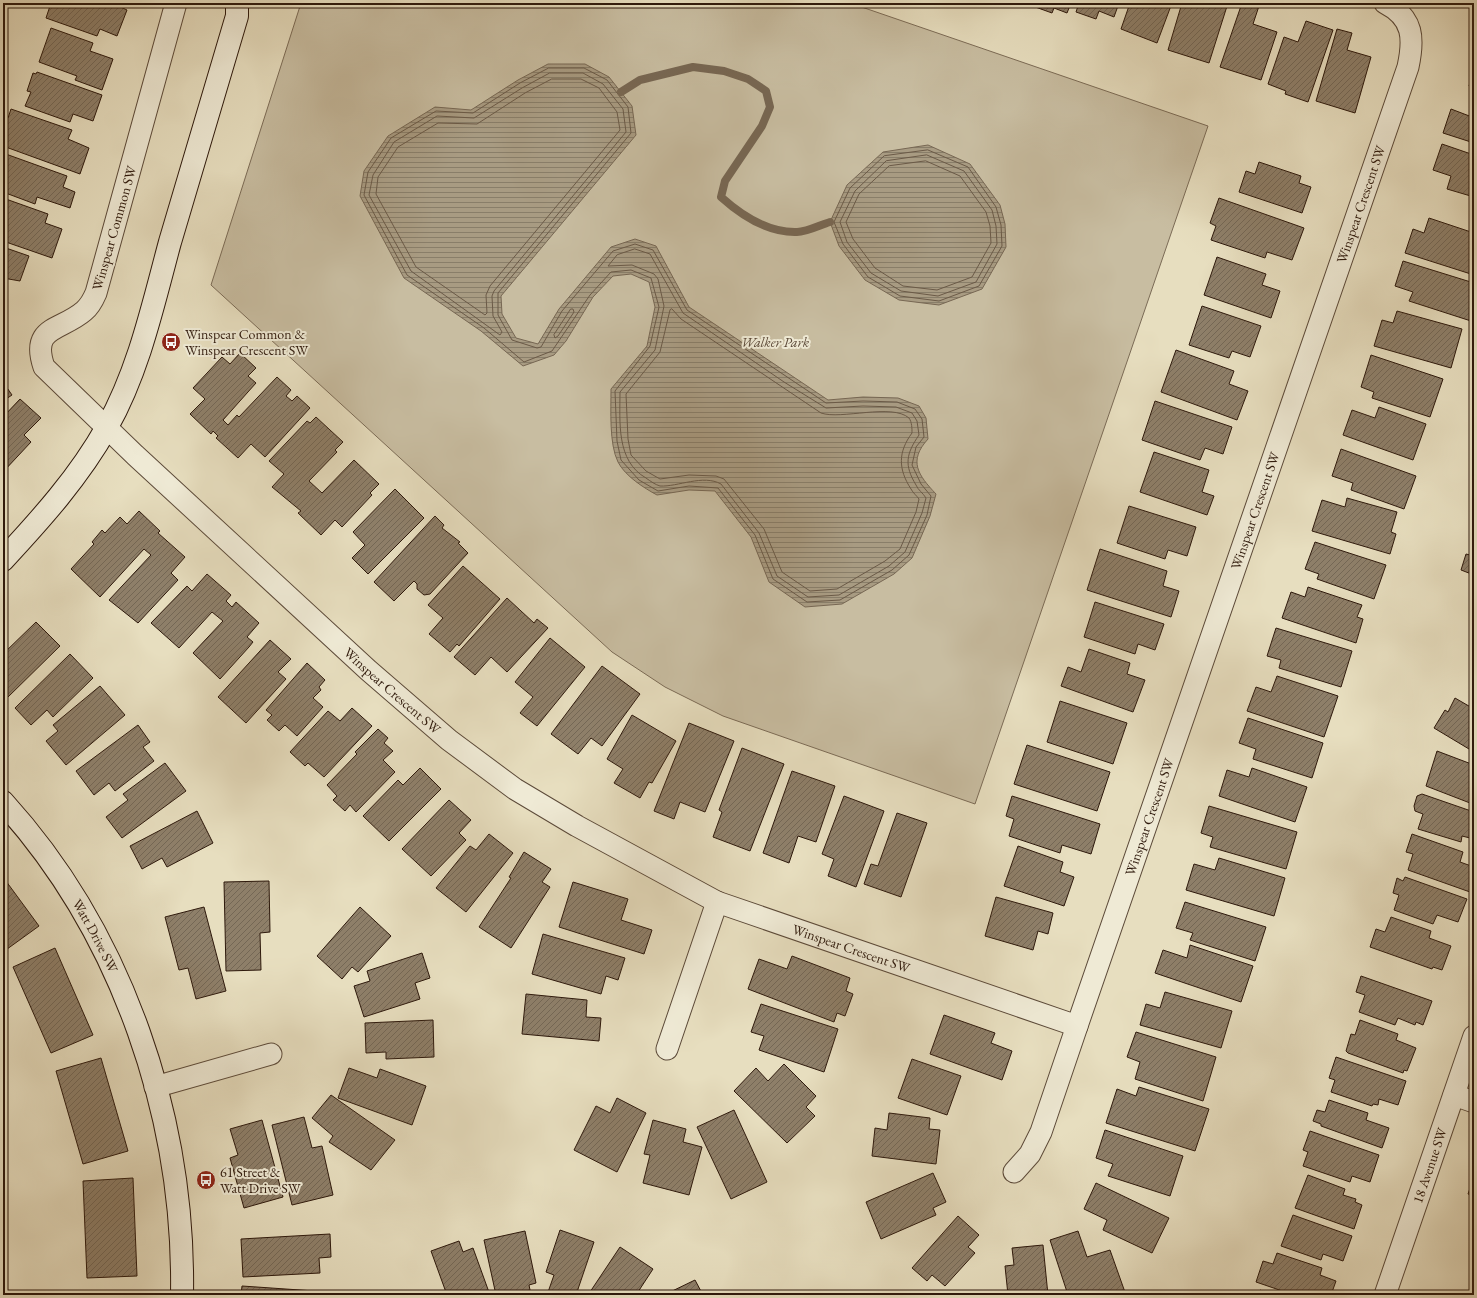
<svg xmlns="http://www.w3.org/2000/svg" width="1477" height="1298" viewBox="0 0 1477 1298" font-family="'EB Garamond',serif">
<defs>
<pattern id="water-rules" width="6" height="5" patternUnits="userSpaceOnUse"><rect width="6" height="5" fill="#a89b82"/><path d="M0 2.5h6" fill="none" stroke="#897e69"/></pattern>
<pattern id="building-hatch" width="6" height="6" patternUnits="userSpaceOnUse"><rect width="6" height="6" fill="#8e7f69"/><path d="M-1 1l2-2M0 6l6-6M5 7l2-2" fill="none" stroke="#746755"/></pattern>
</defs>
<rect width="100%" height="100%" fill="#e7debf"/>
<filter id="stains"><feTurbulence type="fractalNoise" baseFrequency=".005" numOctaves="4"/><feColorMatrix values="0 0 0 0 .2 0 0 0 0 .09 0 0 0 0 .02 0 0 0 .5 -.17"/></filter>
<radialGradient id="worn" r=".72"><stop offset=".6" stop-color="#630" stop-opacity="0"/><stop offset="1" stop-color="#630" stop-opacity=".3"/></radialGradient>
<path fill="#c8bda1" stroke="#7b6b56" d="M301,3H850L1208,126L975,804L723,716L665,687L612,652L211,285Z"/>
<path fill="url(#water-rules)" stroke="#776753" d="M548,64H585L609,77L632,106L636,135L501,296L502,314L516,338L538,344L559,309L611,247L635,239L656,246L689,307L828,400L863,397L898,398L919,406L926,418L928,439C908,461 918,475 936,494L930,516L912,558L894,574L842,604L805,607L769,582L751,537L715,491L689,490L657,495C644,488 625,476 618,462C609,444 611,410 611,389L647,346L655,307L649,282L631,274L613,276L593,297L566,341L554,355L523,366L481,331L404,278L360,196L364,171L388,136L435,107L471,110L518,80Z
M928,145L970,164L1000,205L1005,224L1006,247L982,289L939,305L899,300L865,280L839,246L830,222L847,185L883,152Z"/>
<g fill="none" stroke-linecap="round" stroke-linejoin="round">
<path stroke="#6b5a47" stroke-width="1" d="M549,68H584L607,80L628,107L631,133L498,293V315L512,340L537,348L541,347L562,311L613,251L635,244L653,250L687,310L826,403L863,401L897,402L915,409L922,419L924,437L916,447L912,465L921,484L931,496L927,515L909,555L892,570L840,600L807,602L773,579L755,535L718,488L689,486L658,491L639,480L621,460L617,441L615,391L650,346L659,307L651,278L631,270L611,272L590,295L552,351L524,362L484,328L407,275L364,195L368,172L391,138L436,111L473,113L520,83Z
M550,73H583L603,84L623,109L626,132L494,291L492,296L493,316L502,332L500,335L411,271L369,195L373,175L394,142L437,116L474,118L522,88Z
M552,79H581L599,88L617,112L620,130L490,286L486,295L487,313L485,315L416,267L376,194L378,177L398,147L438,123L477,124L525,93Z
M928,150L968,167L996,207L1001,225L1002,246L979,286L939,301L900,296L868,277L843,244L834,222L850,188L884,156Z
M927,155L964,171L992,210L996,226L997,244L976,282L938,296L901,291L871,273L847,242L840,222L855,191L886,161Z
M926,161L960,176L986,212L990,226L991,243L972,277L937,290L903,286L875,268L853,239L846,222L859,194L889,166Z
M635,249L650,254L683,313L784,382L826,408L863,406L896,407L912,413L917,421L919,435C906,454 904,465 916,485C918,490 923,493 926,498L922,513L905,552L889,566L839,595L808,597L777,576L759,533L721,484C703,474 678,487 660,486C656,485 650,481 646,478C616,461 620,422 620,392L655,350L664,306L658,279L654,274L632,265L608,266L617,255Z
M571,309H573L574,312L558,336L555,338L554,335Z
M672,309L681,319L821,413C841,420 892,403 909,418C912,422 912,429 912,433C898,452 898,469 911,489C913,493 917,496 919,499L916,512L900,549L885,561L837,589L810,591L782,572L764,529L724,479L716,476L689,475L660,479L646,471L631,455L628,439L626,394L660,352L670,310Z"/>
<path stroke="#776753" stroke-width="8" d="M621,92L640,80L693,67L724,71L748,79L766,91L770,107L762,126L725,181L721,197C741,215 768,233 797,232C807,232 820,225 830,222"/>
</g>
<path fill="url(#building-hatch)" stroke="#2e190c" d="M47,3H112L127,10L117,36L100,29L97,36L46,18L50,6L47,5Z
M1071,3L1067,13L1054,8L1052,13L1027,4Z
M1079,3H1119L1114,17L1099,11L1096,19L1076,12Z
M1130,3H1172L1157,43L1121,29Z
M1182,3H1228L1209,63L1168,50Z
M1242,3H1249L1259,6L1253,24L1277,32L1261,80L1220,67Z
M1306,21L1333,30L1308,102L1285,94L1286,91L1268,84L1284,37L1298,42Z
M51,28L93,43L90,51L113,59L102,90L75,80L77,76L39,62Z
M1337,29L1352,33L1347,50L1371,57L1355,113L1316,101Z
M1474,69V88L1469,86Z
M37,72L102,95L93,121L73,114L70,122L25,106L31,92L27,91L33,73L36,74Z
M11,109L72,130L68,139L89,148L80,174L3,146L7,135L3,133V124L5,117L8,118Z
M1451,109L1472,117L1474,111V143L1443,133Z
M1442,144L1474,155V197L1447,189L1451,176L1433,170Z
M3,153L67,176L63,187L75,192L70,208L37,197L35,204L3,192Z
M1259,162L1301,176L1299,183L1311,187L1302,213L1239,192L1246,171L1255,174Z
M3,198L48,214L45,223L62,229L52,258L3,241Z
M1219,198L1304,228L1292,260L1267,252L1265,258L1211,240L1216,226L1210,223Z
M1429,218L1474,233V275L1405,253L1413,229L1424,233Z
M3,247L29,256L20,281L3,278Z
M1217,257L1266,274L1262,285L1280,291L1271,318L1204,295Z
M1403,261L1474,283V310L1471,321L1409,301L1413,292L1395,286Z
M1202,306L1261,326L1250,357L1232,351L1229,358L1189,345Z
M1397,311L1462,329L1451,368L1374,346L1382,320L1393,323Z
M1176,350L1234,371L1229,384L1248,391L1237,420L1161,392Z
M240,353L256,368L248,376L256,383L223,420L228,425L237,415L239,417L277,377L291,390L286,396L292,401L297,396L310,408L265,457L251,444L238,458L216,438L218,436L213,431L211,434L190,414L205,399L193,388L222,357L230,364Z
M1371,355L1443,379L1430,417L1372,398L1374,392L1361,387Z
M3,382L12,395L3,401Z
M20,399L41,418L24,435L31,442L3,472V417Z
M1155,401L1232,427L1223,454L1205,448L1200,460L1142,440Z
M1379,407L1426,424L1413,460L1343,435L1352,410L1375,418Z
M316,417L343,442L335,450L337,452L309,481L322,493L354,460L379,484L370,493L372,495L342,527L335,520L321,535L298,513L301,511L272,487L284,474L269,461L307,421L310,423Z
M1341,449L1416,476L1404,509L1351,490L1353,483L1332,476Z
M1154,452L1209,470L1202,492L1214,496L1207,515L1140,492Z
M395,489L424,518L368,574L352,558L365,545L353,532Z
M1347,498L1397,512L1391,532L1396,534L1390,554L1312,531L1322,500L1345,507Z
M1129,506L1196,527L1187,556L1168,550L1165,559L1117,543Z
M139,511L160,531L158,533L185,557L171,573L178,580L138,623L109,600L151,555L144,549L100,597L71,569L94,544L92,542L102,530L105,533L120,517L127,524Z
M435,516L444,525L442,528L460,542L458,543L468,553L430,594L424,595L417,589V584L414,581L394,601L374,582Z
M1315,542L1386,565L1374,599L1317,579L1319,574L1305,569Z
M1100,549L1167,571L1163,586L1179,591L1171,617L1087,590Z
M1466,554L1474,556V575L1461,570Z
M463,566L500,599L459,646L457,644L450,652L429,634L443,618L428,605Z
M207,574L231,595L226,601L232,607L236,602L259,623L247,637L253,642L249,647L220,679L193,653L223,621L212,612L179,648L151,623L187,586L192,591Z
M1308,587L1362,605L1357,617L1363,619L1356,643L1282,618L1291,592L1305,597Z
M507,598L534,623L537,619L548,628L507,672L491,657L475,675L454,657Z
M1095,602L1164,624L1155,650L1138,644L1135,654L1084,637Z
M36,622L60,646L7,698L3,694V654Z
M1276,628L1352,651L1341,687L1279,668L1281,660L1267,656Z
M550,638L585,667L537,726L520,713L533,697L515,682Z
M270,640L291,659L278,672L286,679L246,723L218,697Z
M1089,649L1130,663L1127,674L1145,680L1133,712L1061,686L1068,667L1081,672Z
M70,654L93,678L53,717L47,710L31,725L15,708Z
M307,663L325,680L319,687L321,690L313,698L323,707L297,736L285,725L279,731L267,720L272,715L266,710Z
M602,666L640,694L602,746L591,738L578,754L551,734Z
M1277,676L1338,696L1324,737L1247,711L1256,687L1271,692Z
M100,686L125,715L66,765L46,741L58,731L53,725Z
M1455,698L1474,709V752L1434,728L1445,710L1448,712Z
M1060,701L1127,723L1113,764L1047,742Z
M352,708L372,726L324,777L308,763L305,766L290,752L328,711L340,721Z
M632,715L676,741L652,783L649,782L640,798L614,783L623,769L607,759Z
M1248,718L1323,743L1312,778L1253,759L1256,749L1239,743Z
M689,723L734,741L705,812L680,802L674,819L654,811Z
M138,725L150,742L143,747L154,761L115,791L109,783L94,795L76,771Z
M378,729L388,738L384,743L393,751L383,760L395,772L356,812L350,805L345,811L333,800L337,796L327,785L357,754L355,752Z
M1027,745L1110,772L1097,811L1014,784Z
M742,748L784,764L750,851L713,837L722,812L719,810Z
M1437,751L1474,765V793L1470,803L1426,786Z
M165,763L186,791L122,838L106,817L128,800L123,794Z
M420,768L441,789L389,841L363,816L398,780L403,785Z
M1252,768L1307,787L1295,822L1219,796L1227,770L1249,777Z
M792,771L835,786L816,842L798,836L789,863L763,853Z
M1422,794L1474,812V839L1462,836L1461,842L1418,829L1423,814L1415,811L1414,806L1417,796Z
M844,796L884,811L856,887L828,876L834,859L822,854Z
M1012,796L1100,824L1091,854L1062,845L1060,853L1009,836L1014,819L1006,816Z
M449,800L471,820L459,833L466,840L431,876L402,849Z
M1209,806L1297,832L1286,869L1210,847L1213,837L1201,833Z
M197,811L213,843L167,867L162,858L142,869L130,846Z
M897,813L927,823L901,897L864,884L871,864L878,866Z
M489,834L513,853L466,912L436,888L470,846L476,850Z
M1412,834L1463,852L1460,862L1474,867V882L1470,892L1408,870L1413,854L1406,852Z
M1018,846L1063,862L1060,872L1074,877L1064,906L1004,886Z
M524,852L551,869L542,882L550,887L511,948L479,927L511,878L509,877Z
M1219,858L1285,878L1274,916L1186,890L1194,864L1215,870Z
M3,877L39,926L3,952Z
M1405,877L1467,899L1458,922L1437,915L1433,924L1394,910L1399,895L1393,893L1397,878L1403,881Z
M269,881L270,932L260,933L261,970L226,971L224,882Z
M573,882L628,899L621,920L652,930L644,954L559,927Z
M996,897L1053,913L1048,934L1038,931L1033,950L985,936Z
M1185,902L1266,927L1255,961L1190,940L1193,933L1176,928Z
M204,907L226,991L196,999L188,968L179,970L165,917Z
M360,907L391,936L358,972L352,967L342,979L317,956Z
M1391,917L1431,931L1429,938L1451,946L1442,970L1433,967L1432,969L1370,947L1376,929L1385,932Z
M543,934L625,958L618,980L606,976L601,994L532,974Z
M1190,945L1253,966L1241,1002L1155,973L1163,950L1187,958Z
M55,948L93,1035L51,1053L13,967Z
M422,953L430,978L415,983L420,999L364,1017L354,986L370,981L367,971Z
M792,956L850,978L846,991L853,994L845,1016L837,1013L834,1022L748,989L759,959L787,969Z
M1361,976L1432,1001L1423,1025L1416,1022L1415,1025L1398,1018L1395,1025L1359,1012L1365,995L1356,992Z
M1165,992L1232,1011L1221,1048L1140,1025L1146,1004L1160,1008Z
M526,994L587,1000L586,1017L601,1018L599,1041L522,1034Z
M761,1004L838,1029L824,1072L759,1050L764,1036L751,1032Z
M944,1015L995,1033L991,1043L1012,1051L1002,1080L930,1054Z
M433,1020L434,1057L386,1059V1052L366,1053L365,1023Z
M1360,1020L1398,1034L1396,1040L1416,1048L1407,1071L1404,1070L1403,1073L1348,1053L1346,1051L1351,1034L1355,1035Z
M1136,1032L1216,1057L1203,1101L1135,1079L1140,1062L1127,1057Z
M1336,1057L1406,1081L1398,1105L1379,1099L1378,1105L1373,1104L1372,1106L1331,1092L1335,1080L1329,1078Z
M101,1058L128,1151L83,1164L56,1071Z
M912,1059L961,1076L947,1115L898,1098Z
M784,1064L816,1096L806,1107L815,1116L787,1143L734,1091L756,1068L768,1081Z
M349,1068L377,1078L380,1069L426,1086L412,1125L338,1098Z
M1139,1087L1209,1109L1195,1151L1106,1123L1117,1089L1136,1096Z
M331,1095L395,1140L371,1170L329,1142L333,1136L312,1118Z
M617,1098L646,1113L617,1172L574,1150L596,1106L610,1113Z
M1329,1100L1368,1113L1366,1120L1389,1128L1382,1148L1321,1126V1124L1313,1121L1317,1110L1325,1112Z
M734,1110L767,1182L731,1199L697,1127Z
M889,1113L930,1118L929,1129L940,1130L936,1164L872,1156L875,1128L887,1130Z
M304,1117L312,1148L322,1146L333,1195L292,1205L272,1125Z
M262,1120L283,1197L244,1208L230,1158L238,1155L230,1129Z
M653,1120L686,1129L683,1142L702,1147L689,1195L643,1183L650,1155L644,1154Z
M1105,1130L1183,1156L1170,1196L1108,1176L1113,1164L1096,1158Z
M1310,1131L1379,1155L1370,1182L1352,1176L1350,1182L1303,1166L1308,1152L1303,1150Z
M933,1173L946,1202L933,1208L936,1215L881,1239L866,1202Z
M1308,1175L1345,1189L1343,1195L1356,1199L1355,1202L1362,1205L1354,1229L1295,1208Z
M1474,1177V1196L1468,1194Z
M133,1178L137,1276L87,1278L83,1181Z
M1096,1183L1169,1218L1152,1253L1103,1230L1107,1220L1084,1209Z
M1293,1215L1352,1236L1343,1261L1323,1254L1321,1260L1281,1246Z
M958,1216L979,1235L968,1247L975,1253L945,1286L932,1275L927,1281L912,1268Z
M560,1230L594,1242L576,1295H547L554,1275L546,1272Z
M525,1231L536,1283L529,1285L531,1295H496L484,1240Z
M1078,1231L1087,1257L1110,1250L1126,1295H1068L1050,1240Z
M330,1234L331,1257L319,1258L320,1273L243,1277L241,1239Z
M459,1241L463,1252L473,1248L490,1295H447L431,1251Z
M1043,1245L1048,1295H1008L1005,1266L1014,1265L1012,1248Z
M620,1247L653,1269L636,1295H588Z
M1277,1253L1322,1268L1320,1275L1336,1281L1331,1295H1294L1256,1282L1263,1261L1273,1264Z
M695,1280L703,1295H664Z
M242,1286L329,1292V1295H241Z
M1260,1290L1275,1295H1258Z"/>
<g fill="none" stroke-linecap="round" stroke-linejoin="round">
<defs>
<g id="street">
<path id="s1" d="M176,3L96,293C93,300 90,306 84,311C61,331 30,326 44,367L135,455L368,670L449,740L515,789L577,826L717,902L1077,1026L1408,67C1414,39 1414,18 1385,3"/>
<path d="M667,1049L717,902"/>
<path d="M155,1087L271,1054"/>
<path d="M1454,1095L1474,1102"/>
<path d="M1014,1172L1030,1154L1041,1132L1077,1026"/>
<path id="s2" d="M1385,1295L1474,1036"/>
</g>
<g id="secondary">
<path d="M3,560C41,519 79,477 107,427C139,370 153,305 170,242C192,167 215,92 237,16V3"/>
<path id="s3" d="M3,802C123,934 185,1118 182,1295"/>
</g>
</defs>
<use href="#street" stroke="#5c4a39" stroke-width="23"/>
<use href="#secondary" stroke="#2e190c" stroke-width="24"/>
<use href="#street" stroke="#efead5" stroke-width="21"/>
<use href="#secondary" stroke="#efead5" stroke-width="22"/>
</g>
<defs>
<symbol id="bus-disc" viewBox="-11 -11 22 22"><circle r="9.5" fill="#8f2418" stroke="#efead5"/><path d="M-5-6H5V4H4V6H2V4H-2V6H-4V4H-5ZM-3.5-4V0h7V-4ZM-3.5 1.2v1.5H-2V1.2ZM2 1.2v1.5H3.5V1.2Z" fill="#fff"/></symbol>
</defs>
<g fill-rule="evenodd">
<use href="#bus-disc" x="160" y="331" width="22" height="22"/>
<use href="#bus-disc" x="195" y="1169" width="22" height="22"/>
</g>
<g text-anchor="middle" stroke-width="4" stroke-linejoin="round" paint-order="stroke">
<g font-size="14" fill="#2e190c" stroke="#efead5">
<text dy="5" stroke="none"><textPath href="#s1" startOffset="2516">Winspear Crescent SW</textPath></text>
<text transform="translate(114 228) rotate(-74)" y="5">Winspear Common SW</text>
<text dy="5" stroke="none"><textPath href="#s1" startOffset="2192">Winspear Crescent SW</textPath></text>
<text dy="5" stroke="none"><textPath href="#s1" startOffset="877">Winspear Crescent SW</textPath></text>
<text dy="5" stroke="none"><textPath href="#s1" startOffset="1868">Winspear Crescent SW</textPath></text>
<text dy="5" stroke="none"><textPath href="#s3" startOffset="163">Watt Drive SW</textPath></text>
<text dy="5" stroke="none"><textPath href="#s1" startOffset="1408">Winspear Crescent SW</textPath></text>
<text dy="5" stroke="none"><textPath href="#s2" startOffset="137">18 Avenue SW</textPath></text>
</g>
<g font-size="14" fill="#2e190c" stroke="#efead5" text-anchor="start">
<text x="185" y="339">Winspear Common &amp;<tspan x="185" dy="16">Winspear Crescent SW</tspan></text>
<text x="220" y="1177">61 Street &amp;<tspan x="220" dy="16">Watt Drive SW</tspan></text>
</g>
<g font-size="14" font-style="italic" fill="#5c4a39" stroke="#efead5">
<text x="775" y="347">Walker Park</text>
</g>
</g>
<rect width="1477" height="1298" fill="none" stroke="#e7debf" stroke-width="16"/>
<rect x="4" y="4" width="1469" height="1290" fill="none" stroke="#2e190c" stroke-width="2"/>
<rect x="8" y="8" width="1461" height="1282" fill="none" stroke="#2e190c"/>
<rect width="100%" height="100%" filter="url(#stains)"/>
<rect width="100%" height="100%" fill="url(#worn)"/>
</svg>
